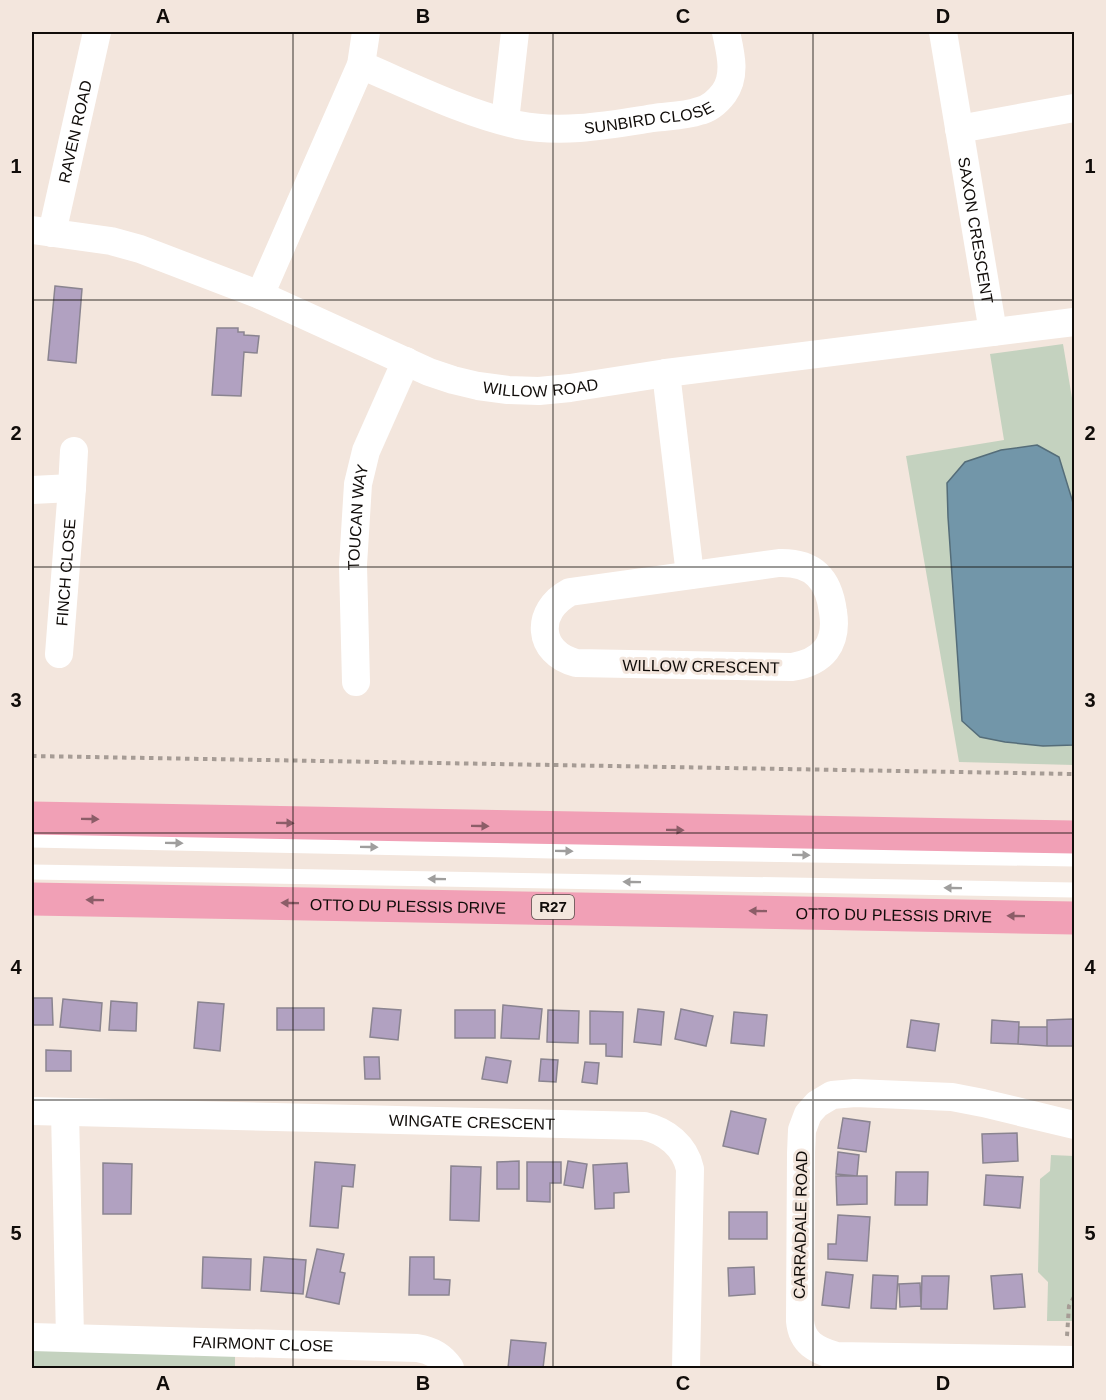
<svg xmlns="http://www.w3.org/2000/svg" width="1106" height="1400" viewBox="0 0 1106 1400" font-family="Arial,sans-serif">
<rect width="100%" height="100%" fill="#f3e6dd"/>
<path fill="#c4d2bf" d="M1063,344L1074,410V765L959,762L906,456L1004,440L990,354Z
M1051,1155L1074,1156V1321H1047L1048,1282L1038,1272L1040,1179L1050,1171Z
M32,1349L235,1353V1368H32Z"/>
<path fill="#7296a9" stroke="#556d79" stroke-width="1.5" d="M1037,445L1059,457L1074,506V745L1043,746L1005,742L980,737L962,721L948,517L947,483L965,462L1001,450Z"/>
<path fill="#b1a1c1" stroke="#8a8490" stroke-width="1.5" d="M55,286L82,289L76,363L48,360Z
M217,328H238V332H244V335L259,336L257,353L244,352L241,396L212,395Z
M32,998H52L53,1025H32Z
M63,999L102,1003L100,1031L60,1027Z
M111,1001L137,1003L136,1031L109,1030Z
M198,1002L224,1004L220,1051L194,1048Z
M503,1005L542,1009L539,1039L501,1038Z
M277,1008H324V1030H277Z
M373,1008L401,1010L398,1040L370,1037Z
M638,1009L664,1012L661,1045L634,1042Z
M681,1009L713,1016L706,1046L675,1039Z
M455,1010H495V1038H455Z
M548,1010L579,1011L578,1043L547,1042Z
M590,1011L623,1012L622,1057L606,1056V1044H590Z
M734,1012L767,1015L764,1046L731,1043Z
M1073,1019L1074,1046H1047V1020Z
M911,1020L939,1024L935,1051L907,1047Z
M992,1020L1019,1022L1018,1044L991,1043Z
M1019,1027H1047V1046L1018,1044Z
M46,1050L71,1051V1071H46Z
M364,1057H379L380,1079H365Z
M486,1057L511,1061L507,1083L482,1079Z
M541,1059L558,1060L556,1082L539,1081Z
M585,1062L599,1063L597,1084L582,1082Z
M731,1111L766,1119L758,1154L723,1146Z
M843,1118L870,1122L866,1152L838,1148Z
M1017,1133L1018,1161L983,1163L982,1134Z
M838,1152L859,1155L857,1176L836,1174Z
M519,1161V1189H497V1162Z
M568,1161L587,1164L583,1188L564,1185Z
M315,1162L355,1165L353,1187L342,1186L338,1228L310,1226Z
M527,1162H561V1183H550V1202L527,1201Z
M103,1163L132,1164L131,1214H103Z
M627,1163L629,1192L614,1193V1208L595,1209L593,1165Z
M451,1166L481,1167L479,1221L450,1220Z
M896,1172H928L927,1205H895Z
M986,1175L1023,1177L1020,1208L984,1205Z
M836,1176H867V1204L837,1205Z
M729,1212H767V1239H729Z
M838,1215L870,1217L867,1261L828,1259V1244H836Z
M317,1249L344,1254L340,1272L345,1273L339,1304L306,1297Z
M203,1257L251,1259L250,1290L202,1288Z
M264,1257L306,1260L303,1294L261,1291Z
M410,1257H434V1279L450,1280L449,1295H409Z
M754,1267L755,1294L729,1296L728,1268Z
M826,1272L853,1275L849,1308L822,1305Z
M1022,1274L1025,1307L994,1309L991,1276Z
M873,1275L898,1276L896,1309L871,1308Z
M922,1276H949L947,1309H921Z
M920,1283L921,1306L900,1307L899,1284Z
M511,1340L546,1343L543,1368H500L501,1367L508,1368Z"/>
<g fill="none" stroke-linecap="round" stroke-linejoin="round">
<path stroke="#a69c95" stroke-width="4" stroke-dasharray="4.5 4.5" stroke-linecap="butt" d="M32,756L1074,774
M1067,1336L1069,1306L1074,1297"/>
<path stroke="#fff" stroke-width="15" d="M32,840L552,851L1074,859
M32,872L1074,890"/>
<g stroke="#fff" stroke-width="28">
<path id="s1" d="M943,32L993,332"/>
<path id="s2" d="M361,65C413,87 464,113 518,125C563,134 609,125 654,118C668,116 685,116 699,111C709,109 718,101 724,93C737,75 730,51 726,32"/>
<path d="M505,121L515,32"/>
<path d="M959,129L1074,108"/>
<path id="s3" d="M32,230L111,241L140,249L260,295L429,372L453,380L478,386L508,390L539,391L570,388L666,373L1074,322"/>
<path id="s4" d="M52,233L97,32"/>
<path d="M260,295L361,65L366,32"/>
<path d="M666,373L690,575"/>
<path d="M32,490L72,488"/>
<path d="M779,563C814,562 829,580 833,612C838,644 823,662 792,667L576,663C537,653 534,611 570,592Z"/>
<path id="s5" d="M59,654L72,488L74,451"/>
<path id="s6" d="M356,682L353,565L358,484L366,451L406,361"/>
<path id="s7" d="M32,1111L644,1126C666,1131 685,1146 690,1169L686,1368"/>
<path d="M65,1112L70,1337"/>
<path d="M1074,1125L983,1103L952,1097L855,1093L832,1095L817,1104L808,1114L802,1130L801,1153L800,1321C802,1343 816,1350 836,1356L1074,1360"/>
<path id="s8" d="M32,1337L417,1348C431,1350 442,1356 450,1368"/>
</g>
<g stroke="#f1a0b6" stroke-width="33">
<path d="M32,818L1074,837"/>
<path id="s9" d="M32,899L1074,918"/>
</g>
</g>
<defs><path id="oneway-solid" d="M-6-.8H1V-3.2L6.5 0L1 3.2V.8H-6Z" transform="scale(1.5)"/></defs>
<g fill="#8c5d68">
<use href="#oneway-solid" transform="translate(90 819) rotate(1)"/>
<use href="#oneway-solid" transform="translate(285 823) rotate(1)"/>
<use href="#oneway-solid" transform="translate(480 826) rotate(1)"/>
<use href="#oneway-solid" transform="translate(675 830) rotate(1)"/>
<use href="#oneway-solid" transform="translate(95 900) rotate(-179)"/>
<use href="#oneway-solid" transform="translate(290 903) rotate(-179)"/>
<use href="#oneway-solid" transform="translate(758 911) rotate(-179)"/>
<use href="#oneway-solid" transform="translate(1016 916) rotate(-179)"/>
</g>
<g fill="#9f9e9d">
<use href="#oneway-solid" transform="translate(174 843) rotate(1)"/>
<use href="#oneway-solid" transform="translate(369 847) rotate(1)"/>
<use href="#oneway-solid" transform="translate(564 851) rotate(1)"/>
<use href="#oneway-solid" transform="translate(801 855) rotate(1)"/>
<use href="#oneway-solid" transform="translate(437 879) rotate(-179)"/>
<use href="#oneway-solid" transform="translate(632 882) rotate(-179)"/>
<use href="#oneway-solid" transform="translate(953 888) rotate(-179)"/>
</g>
<path fill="none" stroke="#100c09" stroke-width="1.5" stroke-opacity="0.55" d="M293,32V1368M553,32V1368M813,32V1368M32,300H1074M32,567H1074M32,833H1074M32,1100H1074"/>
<g text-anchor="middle" stroke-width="6" stroke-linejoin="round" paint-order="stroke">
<rect fill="#f3e6dd" stroke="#544d49" stroke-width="1.5" x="532" y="895" width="42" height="24" rx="4.5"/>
<g font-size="15" font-weight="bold" fill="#100c09">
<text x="553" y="912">R27</text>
</g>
<g font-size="16" fill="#100c09" stroke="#f3e6dd">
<text dy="6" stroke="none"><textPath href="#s2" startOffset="300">SUNBIRD CLOSE</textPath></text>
<text dy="6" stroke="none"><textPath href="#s4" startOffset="104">RAVEN ROAD</textPath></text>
<text dy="6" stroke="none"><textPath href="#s1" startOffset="201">SAXON CRESCENT</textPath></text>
<text dy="6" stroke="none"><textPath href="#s3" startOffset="538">WILLOW ROAD</textPath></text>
<text dy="6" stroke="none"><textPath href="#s6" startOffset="165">TOUCAN WAY</textPath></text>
<text dy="6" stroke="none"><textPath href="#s5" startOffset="82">FINCH CLOSE</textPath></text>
<text transform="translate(701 666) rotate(1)" y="6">WILLOW CRESCENT</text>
<text dy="6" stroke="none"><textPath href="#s9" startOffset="376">OTTO DU PLESSIS DRIVE</textPath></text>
<text dy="6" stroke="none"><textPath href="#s9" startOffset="862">OTTO DU PLESSIS DRIVE</textPath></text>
<text dy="6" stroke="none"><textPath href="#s7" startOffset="440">WINGATE CRESCENT</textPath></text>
<text transform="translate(800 1225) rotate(-89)" y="6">CARRADALE ROAD</text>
<text dy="6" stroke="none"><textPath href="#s8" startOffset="231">FAIRMONT CLOSE</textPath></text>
</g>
</g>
<rect width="1106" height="1400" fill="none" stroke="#f3e6dd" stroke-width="66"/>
<rect x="33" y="33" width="1040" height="1334" fill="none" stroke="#100c09" stroke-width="2"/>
<g font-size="20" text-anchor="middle" font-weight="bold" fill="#100c09">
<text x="163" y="23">A</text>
<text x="423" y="23">B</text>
<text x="683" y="23">C</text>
<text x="943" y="23">D</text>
<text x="16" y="173">1</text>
<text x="1090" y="173">1</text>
<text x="16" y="440">2</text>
<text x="1090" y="440">2</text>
<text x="16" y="707">3</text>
<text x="1090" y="707">3</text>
<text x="16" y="974">4</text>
<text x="1090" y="974">4</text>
<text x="16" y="1240">5</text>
<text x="1090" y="1240">5</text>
<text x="163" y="1390">A</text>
<text x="423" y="1390">B</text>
<text x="683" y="1390">C</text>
<text x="943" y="1390">D</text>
</g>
</svg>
